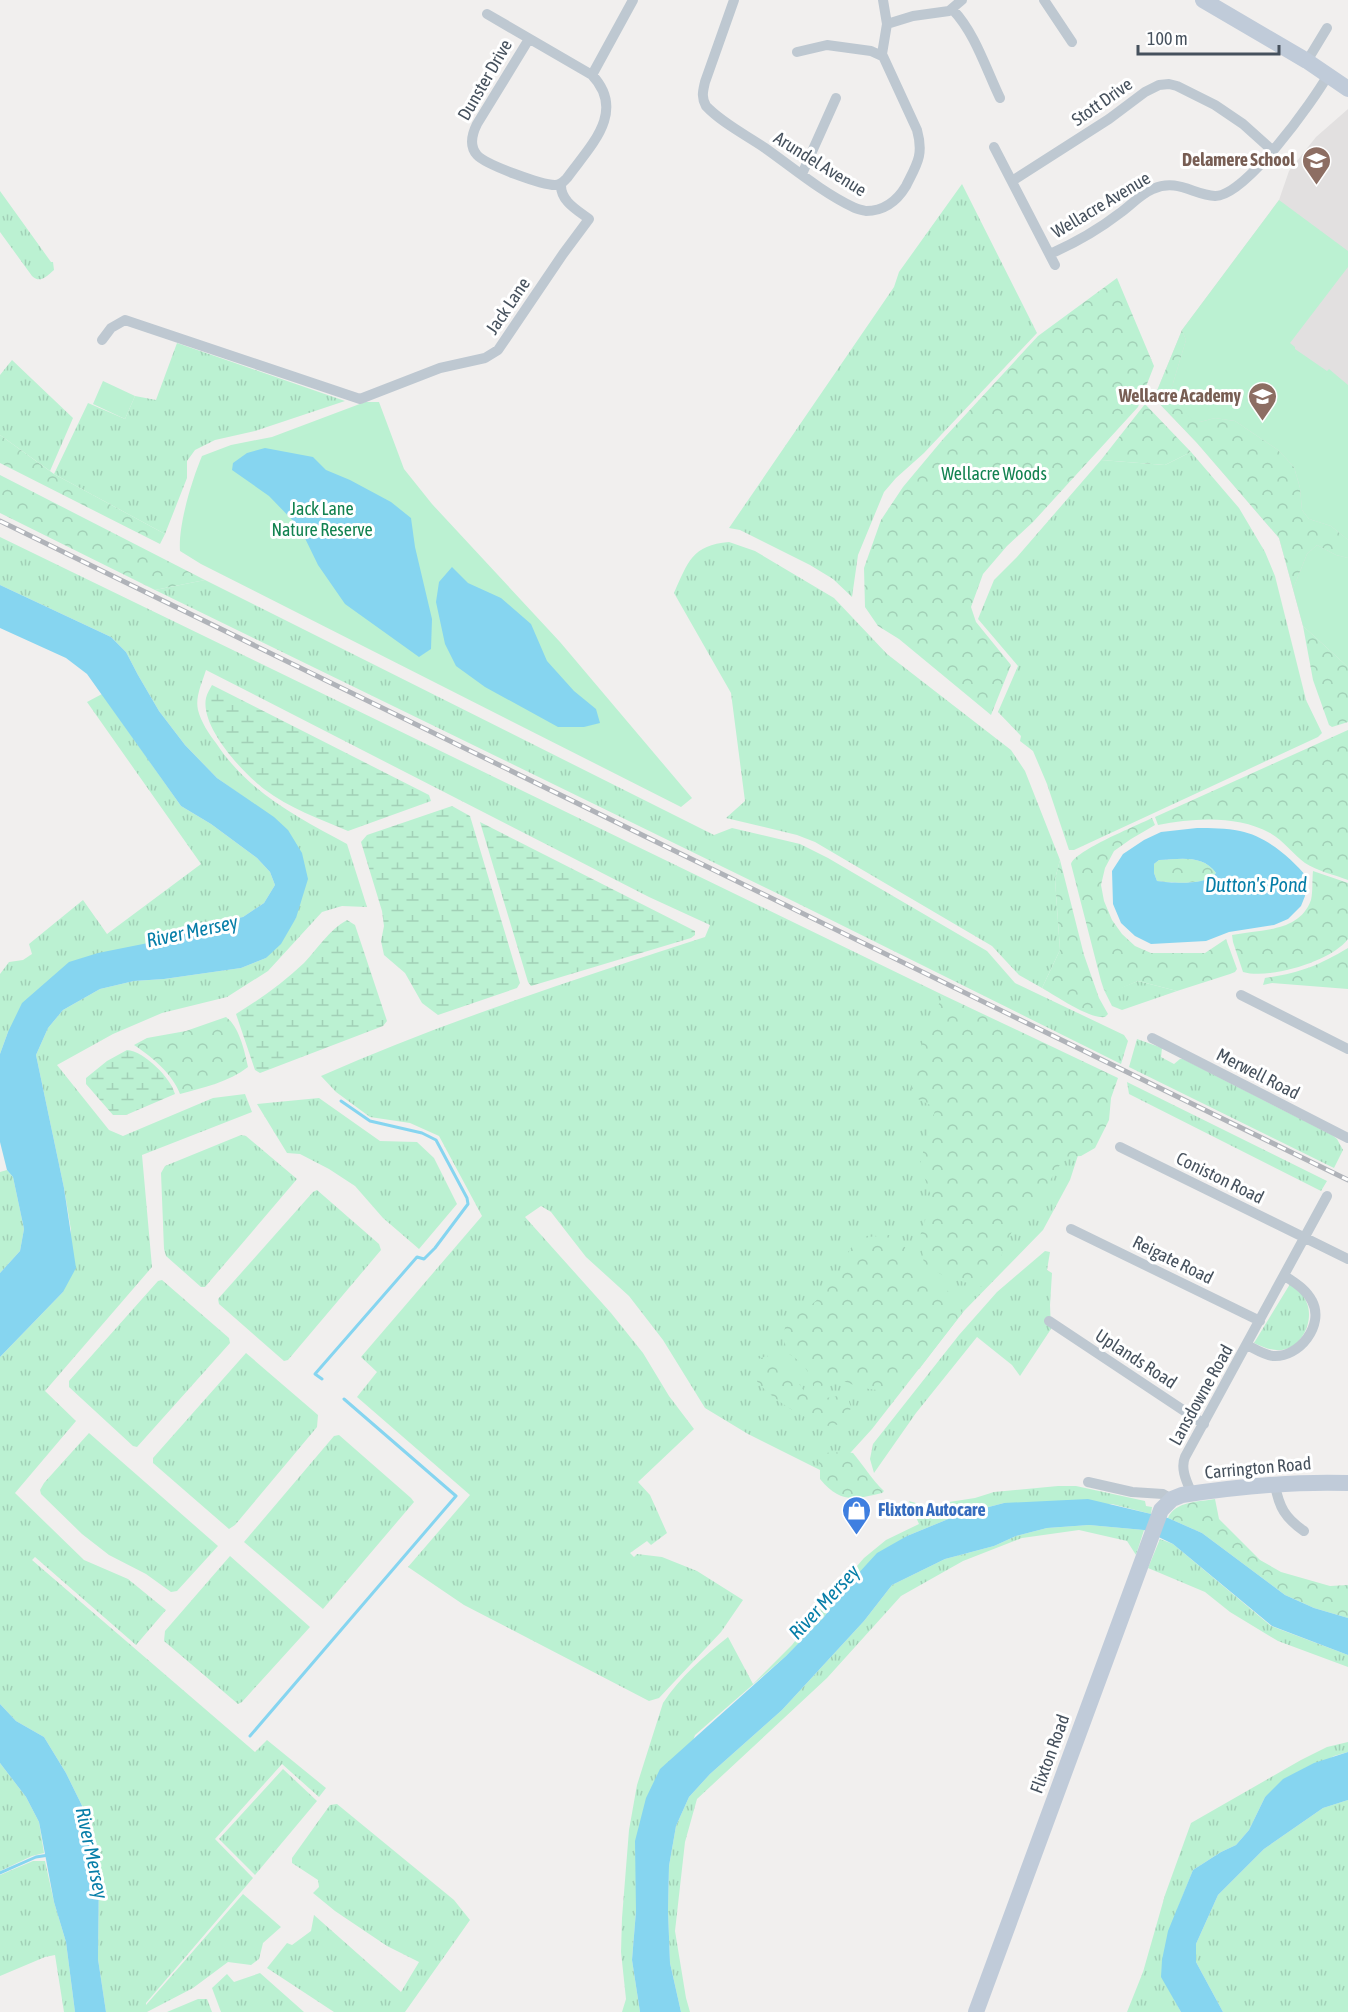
<svg xmlns="http://www.w3.org/2000/svg" width="1348" height="2012" viewBox="0 0 1348 2012" font-family="'Asap Condensed',sans-serif">
<defs>
<pattern id="grass-tufts" width="24" height="20" patternUnits="userSpaceOnUse" patternTransform="scale(1.5)"><rect width="24" height="20" fill="#bbf1d2"/><path d="M3 7l-1-3M5 7V3M7 7l1-3M15 17l-1-3M17 17v-4M19 17l1-3" fill="none" stroke="#a2d0b7"/></pattern>
<pattern id="forest-crowns" width="20" height="18" patternUnits="userSpaceOnUse" patternTransform="scale(1.5)"><rect width="20" height="18" fill="#bbf1d2"/><path d="M2 6a3 3 0 1 1 6 0M12 15a3 3 0 1 1 6 0" fill="none" stroke="#a2d0b7"/></pattern>
<pattern id="wetland-marsh" width="20" height="14" patternUnits="userSpaceOnUse" patternTransform="scale(1.5)"><rect width="20" height="14" fill="#bbf1d2"/><path d="M1 5h8M5 5V1M11 12h8M15 12V8" fill="none" stroke="#a2d0b7"/></pattern>
</defs>
<rect width="100%" height="100%" fill="#f1efee"/>
<path fill="#e2e0e0" d="M1348,109V667L1303,626L1279,538L1197,443L1154,398L1182,330L1279,200L1289,171L1316,137Z"/>
<path fill="url(#grass-tufts)" d="M962,184L1037,333L924,453L896,478L884,492L858,555L852,597L833,579L810,565L740,530L729,528L894,287L899,272Z
M0,191L51,262H53L54,270C47,276 40,284 32,276L0,232Z
M177,343L345,401L255,431L215,440L195,450L187,461V478L165,534L54,474L88,403L125,419L135,396L156,400Z
M12,360L73,418L50,471L0,435V375Z
M1191,452L1239,508L1265,552L1275,576L1306,700L1322,733L1318,737L1074,850H1069L1047,784L1033,751L1020,741L1021,736L998,712L1018,666L978,619L994,580L1017,557L1101,460L1165,465Z
M0,537L943,995L939,1006L1081,1146L1070,1180L1043,1230L964,1311L872,1429L842,1462L822,1471L748,1434L705,1408L663,1340L629,1296L586,1257L551,1212L541,1206L525,1217L611,1313L643,1353L669,1396L694,1429L638,1482L650,1495L667,1533L651,1545L647,1541L630,1553L634,1557L637,1554L662,1557L697,1571L743,1600L721,1632L659,1698L649,1701L464,1605L408,1567L470,1495L357,1397L377,1372L361,1357L482,1216L439,1136L410,1123L370,1117L336,1092L321,1076C446,1021 576,979 705,937L710,925L649,897L206,670C202,683 195,697 198,710C201,722 209,734 216,743C248,792 297,817 347,844L367,907L342,906L322,912L268,971L227,997L162,1013L113,1034L57,1065L109,1130L123,1136L213,1098L245,1094L252,1112L142,1155L152,1267L45,1391L76,1421L15,1493L84,1560L128,1579L166,1610L136,1645L35,1557L32,1560L255,1752L267,1740L326,1788L319,1797L282,1764L215,1839L253,1878L146,2003V2005L243,1894L281,1927L263,1943L259,1959L251,1965L228,1962L193,1988L147,2012H106L98,1959L99,1870L91,1824L66,1773L44,1737L16,1721L0,1704V1357L63,1292L71,1230L64,1188L36,1055L48,1028L63,1010L100,989L134,981L164,979L241,968L266,958L296,918L241,795L217,778L185,745L159,711L138,675L126,652L111,637L0,585Z
M729,542L755,551L834,598L887,654L1011,750L1025,771L1060,860L1055,879L1060,950L1042,988L1019,975L992,946L815,842L797,835L726,818L745,801L731,693L674,593C688,562 692,545 729,542Z
M205,580L714,835L732,828L800,844L828,858L987,951L1015,983L1124,1035L1128,1041L1121,1064L797,903L155,590Z
M102,694L181,806L211,824L257,858L270,872L275,885L264,903L243,917L218,922L163,940L8,1032L0,1054V974L9,962L23,960L32,954L29,944L83,900L107,934L201,864L87,702Z
M1138,981L1177,991L1122,1010L1112,1006L1104,990L1110,992Z
M1137,1039L1162,1048L1161,1057L1174,1064L1180,1059H1183L1332,1135L1337,1139L1343,1150L1334,1168L1129,1067Z
M1127,1082L1327,1181L1321,1191L1129,1094Z
M319,1098L380,1141L417,1142L434,1158L457,1204L419,1249L383,1218L355,1186L329,1169L300,1154L287,1153L257,1104Z
M241,1135L246,1136L297,1179L205,1287H201L166,1256L164,1249L161,1173L165,1166Z
M7,1170L13,1177L24,1229L20,1251L0,1273V1172Z
M317,1190L379,1244L381,1250L288,1360L284,1361L219,1304L218,1299L313,1192Z
M1045,1251L1050,1252L1047,1270L1052,1273L1050,1305L1051,1329L1020,1376L1012,1365L977,1337L916,1413L874,1473L870,1459L873,1444L959,1335L997,1292Z
M162,1280L229,1338L230,1343L137,1447L133,1446L69,1387V1381L158,1281Z
M1290,1284C1296,1289 1303,1294 1306,1301C1315,1319 1303,1347 1282,1350C1271,1351 1263,1347 1254,1343Z
M246,1353L318,1415L317,1427L235,1525L229,1529L153,1463V1458Z
M89,1433L218,1546L177,1591L171,1592L146,1574L109,1555L82,1534L41,1494L40,1490L44,1483Z
M339,1435L411,1498L414,1502L323,1609L244,1542L334,1436Z
M1058,1486H1076L1145,1501L1146,1506L1152,1507L1151,1514L1112,1504L1004,1503L958,1515L907,1536L844,1589L824,1617L786,1656L695,1735L636,1911L632,1960L640,2012H622L626,1999L621,1952L622,1918L629,1830L637,1785L663,1703C680,1677 704,1656 728,1637L753,1684L792,1645L822,1606L864,1558L886,1540L919,1524L909,1501L922,1505L936,1504L975,1498L994,1492Z
M1089,1525L1144,1530L1136,1555L1127,1541L1079,1530L1022,1538L963,1561L901,1596L827,1678L697,1799L685,1842L675,1931L686,1998L690,2012H681L670,1963L668,1911L669,1866L676,1826L689,1797L710,1774L782,1710L864,1621L892,1585L945,1559L994,1546L1016,1536L1047,1528Z
M1160,1539L1173,1544L1271,1626L1348,1655V1667L1278,1641L1230,1612L1205,1592L1148,1568Z
M230,1556L310,1627L242,1702L238,1704L164,1641L165,1631Z
M1348,1742V1752L1334,1756L1265,1797L1249,1830L1236,1845L1221,1852L1193,1870L1179,1905L1174,1999L1181,2012H1127L1143,1972L1165,1895L1191,1823L1301,1760L1327,1747Z
M0,1763L26,1797L39,1822L44,1853L32,1856L0,1871Z
M283,1769L317,1801L255,1875L219,1839Z
M1348,1800V2012H1223L1196,1962V1944L1218,1895L1264,1849L1323,1808Z
M337,1804L454,1900L470,1920L405,2012H334L267,1968L287,1943L292,1945L311,1931L314,1915L401,1992L419,1962L387,1946L335,1911L313,1893L319,1887L318,1880L292,1863V1858L330,1805Z
M33,1861H45L54,1902L66,1942L75,2012H64L55,1955L45,1957L0,1976V1875Z
M260,1973L304,2012H221L212,1988L227,1974L234,1982Z
M198,1999H207L212,2012H167Z"/>
<path fill="url(#forest-crowns)" d="M1117,278L1154,366L1138,407L1033,522L1007,546L983,574L971,607L976,622L1011,665L991,715L899,639L878,626L865,607L864,568L881,520L903,487L944,438L1038,336Z
M1182,330L1186,340L1171,390L1200,422L1215,418L1235,421L1278,450L1294,467L1300,488L1302,510L1309,519L1331,526L1348,540V558L1336,555L1317,545L1307,554L1293,589L1279,538L1197,443L1154,398Z
M1145,404L1191,452L1165,465L1101,460Z
M0,435L54,474L165,534L160,544L0,463Z
M0,475L205,580L155,590L0,513Z
M1303,626L1348,667V722L1332,727L1329,725L1313,680Z
M1348,730V880C1335,875 1317,871 1305,863C1293,854 1284,841 1270,833C1237,815 1194,818 1158,825L1155,817Z
M1152,818L1155,825L1131,839L1114,851L1105,868L1101,885L1104,901L1112,920L1122,934L1135,946L1151,953H1205L1226,939L1237,969L1235,972L1230,974L1177,991L1138,981L1110,993L1104,990L1101,981L1071,864C1076,850 1136,826 1152,818Z
M1060,860L1084,955L1099,998L1108,1014L1105,1017C1089,1019 1058,997 1042,988L1060,950L1055,879Z
M1159,860C1179,859 1203,854 1216,873C1207,886 1172,883 1157,881L1154,873V864Z
M1313,871L1348,883V939C1332,961 1269,980 1243,972L1233,942L1232,935C1260,929 1299,933 1311,900C1313,892 1312,880 1313,871Z
M1348,948V989L1272,983L1263,985L1265,978C1299,973 1318,966 1348,948Z
M943,995L1118,1078L1111,1098L1109,1120L1095,1148L1081,1156L1065,1157L1031,1210L1016,1222L996,1268L981,1287L944,1276L924,1264L920,1236L932,1199L920,1165L929,1127L936,1108L914,1097L910,1082L925,1035Z
M226,1017C239,1026 245,1052 248,1067C229,1082 202,1088 180,1094C172,1073 152,1057 134,1045L147,1038L186,1031Z
M889,1235L901,1242L910,1254L912,1263L920,1271L939,1283L953,1296L962,1313L920,1368L884,1391L862,1388L832,1377L822,1386H813L811,1377L803,1364L788,1353L783,1337L786,1323C808,1310 831,1290 842,1267C848,1255 849,1248 858,1238Z
M769,1356C800,1358 791,1388 813,1397C823,1401 836,1395 847,1395L851,1408L844,1422C839,1424 834,1426 830,1426C807,1425 713,1365 769,1356Z
M845,1452L853,1453C864,1466 872,1480 884,1491L882,1493C853,1500 840,1503 820,1479V1467L818,1458L823,1453Z
M1215,1499L1219,1519L1260,1560L1281,1572L1330,1586L1348,1585V1618L1314,1608L1285,1595L1202,1533L1168,1518C1175,1501 1199,1502 1215,1499Z"/>
<path fill="url(#wetland-marsh)" d="M212,685L429,795L431,801L348,831C320,819 289,808 264,789C243,773 200,727 206,698C207,693 210,689 212,685Z
M452,806L470,816L520,983L517,988L438,1015L422,1003L405,973L384,955L381,941L384,926L382,911L361,842L367,835Z
M480,822L695,931V935L691,938L531,986L528,982Z
M347,920L355,925L387,1021L383,1026L260,1073L255,1070L236,1014C260,999 283,983 304,963C319,947 328,931 347,920Z
M127,1050C144,1051 171,1078 175,1094L126,1115H113L86,1084V1078L107,1061Z"/>
<path fill="#bbf1d2" d="M1279,200L1348,251V267L1290,343L1295,347V349L1327,371L1329,369L1348,385V540L1331,526L1309,519L1302,510L1300,488L1294,467L1278,450L1235,421L1215,418L1200,422L1189,417L1171,390L1186,340L1182,330Z
M103,381L135,396L125,419L93,404Z
M365,402H379L404,469L432,504L560,642L692,798L681,807L201,564L180,551C178,525 192,480 202,456L231,445L272,437Z
M1317,545L1336,555L1348,558V667L1303,626L1293,589L1307,554Z"/>
<path fill="#86d5f0" fill-rule="evenodd" d="M265,448L313,457L326,470L350,480L391,502L411,518L415,547L432,619L431,649L419,657L345,604L318,565L300,528L269,496L232,470L233,463L247,453Z
M452,567L468,583L501,598L531,624L547,661L574,691L596,709L600,723L584,727H558L485,687L456,666L445,644L436,602L439,582Z
M0,585L111,637L126,652L138,675L159,711L185,745L217,778L274,817L288,830L302,853L308,879L296,918L281,944L266,958L241,968L164,979L134,981L100,989L63,1010L48,1028L36,1055L64,1188L76,1268L63,1292L0,1357V1273L20,1251L24,1229L13,1177L7,1170L0,1142V1054L8,1032L22,1003L69,962L98,953L163,940L218,922L243,917L264,903L275,885L270,872L257,858L211,824L181,806L87,674L66,658L0,628Z
M1197,828C1211,828 1226,828 1240,831C1266,836 1291,858 1307,877L1305,896L1301,906L1288,919L1274,925L1229,932L1206,941L1151,944L1135,936L1121,923L1113,904L1112,871L1123,854L1144,840L1161,832ZM1159,860C1179,859 1203,854 1216,873C1206,886 1172,883 1157,881L1154,873V864Z
M1088,1499L1168,1518L1202,1533L1285,1595L1314,1608L1348,1618V1655L1272,1626L1173,1544L1144,1530L1089,1525L1047,1528L1016,1536L994,1546L945,1559L892,1585L864,1621L782,1710L710,1774L689,1797L676,1826L669,1866L668,1911L670,1963L681,2012H640L632,1960L636,1911L635,1841L646,1798L660,1769L786,1656L824,1617L844,1589L877,1553L907,1536L958,1515L1004,1503Z
M0,1704L16,1721L44,1737L66,1773L91,1824L99,1870L98,1959L106,2012H75L66,1942L54,1902L39,1822L26,1797L0,1763Z
M1348,1752V1800L1323,1808L1264,1849L1218,1895L1196,1944V1962L1223,2012H1181L1161,1977L1162,1960L1168,1931L1193,1870L1221,1852L1236,1845L1249,1830L1265,1797L1283,1779L1314,1763Z"/>
<g fill="none" stroke-linecap="round" stroke-linejoin="round">
<path stroke="#86d5f0" stroke-width="3" d="M322,1379L315,1374L417,1257L424,1259L435,1248L468,1204L467,1198L436,1140L422,1133L370,1121L341,1101
M250,1736L456,1496L344,1399
M0,1873L36,1857L49,1855"/>
<path stroke="#bec8d1" stroke-width="10" d="M734,0L705,82C703,91 701,97 706,106C722,123 746,135 765,148C792,167 823,193 853,207C856,209 862,210 866,211C885,211 897,201 906,186C917,164 924,155 917,130L882,54L887,24L883,0
M1044,0L1072,42
M953,10C975,33 986,69 1000,98
M487,14L592,75C627,112 590,146 567,178C563,182 561,185 555,185C542,185 486,165 477,155C469,146 472,134 477,124L529,39
M887,24L913,16L949,11L962,0
M797,52L827,45L871,51L882,56
M1307,61L1327,28
M592,75L633,0
M994,147L1055,265
M802,174L836,98
M1012,181L1109,119L1145,92L1159,85L1169,84L1177,86L1215,105L1243,124L1273,151
M1050,254C1075,243 1098,230 1120,213C1131,205 1141,194 1153,189C1177,178 1194,195 1215,196C1245,197 1314,100 1328,75
M102,340L111,328L125,320L360,399L440,368L485,358L498,350L563,254L589,219C577,210 560,201 561,184
M1241,995L1348,1049
M1152,1038L1348,1138
M1120,1147L1348,1259
M1071,1229L1260,1321
M1049,1321L1204,1424
M1247,1345C1255,1349 1264,1355 1273,1356C1299,1358 1325,1325 1312,1301C1306,1289 1295,1283 1285,1276
M1088,1482L1132,1492L1163,1494L1172,1499
M1275,1485C1279,1507 1285,1518 1304,1531
M1192,1494C1187,1482 1180,1469 1185,1457L1327,1196"/>
<path stroke="#c0cbd9" stroke-width="16" d="M1203,0L1307,61L1348,89
M976,2012L1161,1510L1172,1499L1182,1495C1236,1487 1293,1481 1348,1483"/>
<defs>
<path id="rail" d="M0,521L1348,1180"/>
</defs>
<use href="#rail" stroke="#b0b3b9" stroke-width="5"/>
<use href="#rail" stroke="#fff" stroke-width="3" stroke-dasharray="9" stroke-linecap="butt"/>
</g>
<defs>
<symbol id="school-pin" viewBox="-11 -11 22 30"><path d="M0 17L-7.5 6A9.5 9.5 0 1 1 7.5 6Z" fill="#8d6e63" stroke="#fff"/><path d="M0-5L7-2L0 1L-7-2ZM-4 1L0 2.5L4 1V4Q0 6-4 4Z" fill="#fff"/></symbol>
<symbol id="shop-pin" viewBox="-11 -11 22 30"><path d="M0 17L-7.5 6A9.5 9.5 0 1 1 7.5 6Z" fill="#3f7fe0" stroke="#fff"/><path d="M-5-2.5h2.3a2.7 3.5 0 0 1 5.4 0H5L5.5 6h-11ZM-1.5-2.5h3a1.5 2.3 0 0 0-3 0Z" fill="#fff"/></symbol>
</defs>
<g fill-rule="evenodd">
<use href="#school-pin" x="1300" y="144" width="33" height="45"/>
<use href="#school-pin" x="1246" y="380" width="33" height="45"/>
<use href="#shop-pin" x="840" y="1494" width="33" height="45"/>
</g>
<g text-anchor="middle" stroke-width="6" stroke-linejoin="round" paint-order="stroke">
<g font-size="18" fill="#46515d" stroke="#fff">
<text transform="translate(485 80) rotate(-60)" y="6">Dunster Drive</text>
<text transform="translate(1102 102) rotate(-35)" y="6">Stott Drive</text>
<text transform="translate(820 164) rotate(32)" y="6">Arundel Avenue</text>
<text transform="translate(1101 205) rotate(-31)" y="6">Wellacre Avenue</text>
<text transform="translate(508 306) rotate(-56)" y="6">Jack Lane</text>
<text transform="translate(1258 1074) rotate(27)" y="6">Merwell Road</text>
<text transform="translate(1220 1178) rotate(26)" y="6">Coniston Road</text>
<text transform="translate(1173 1260) rotate(26)" y="6">Reigate Road</text>
<text transform="translate(1136 1359) rotate(33)" y="6">Uplands Road</text>
<text transform="translate(1201 1395) rotate(-61)" y="6">Lansdowne Road</text>
<text transform="translate(1258 1468) rotate(-5)" y="6">Carrington Road</text>
<text transform="translate(1050 1754) rotate(-70)" y="6">Flixton Road</text>
</g>
<g font-size="18" font-weight="bold" fill="#785e54" stroke="#fff" text-anchor="end">
<text x="1295" y="166">Delamere School</text>
<text x="1241" y="402">Wellacre Academy</text>
</g>
<g font-size="18" fill="#128250" stroke="#fff">
<text x="994" y="480">Wellacre Woods</text>
<text x="322" y="515">Jack Lane<tspan x="322" dy="21">Nature Reserve</tspan></text>
</g>
<g font-size="18" font-weight="bold" fill="#366cbe" stroke="#fff" text-anchor="start">
<text x="878" y="1516">Flixton Autocare</text>
</g>
<g font-size="20" font-style="italic" fill="#067ea8" stroke="#fff">
<text x="1256" y="892">Dutton's Pond</text>
<text transform="translate(192 931) rotate(-12)" y="7">River Mersey</text>
<text transform="translate(824 1602) rotate(-47)" y="7">River Mersey</text>
<text transform="translate(92 1853) rotate(78)" y="7">River Mersey</text>
</g>
</g>
<path d="M1138 45v9h141v-9" fill="none" stroke="#46515d" stroke-width="3"/>
<text x="1147" y="45" font-size="18" fill="#46515d" stroke="#ffffff" stroke-width="4.5" paint-order="stroke">100 m</text>
</svg>
